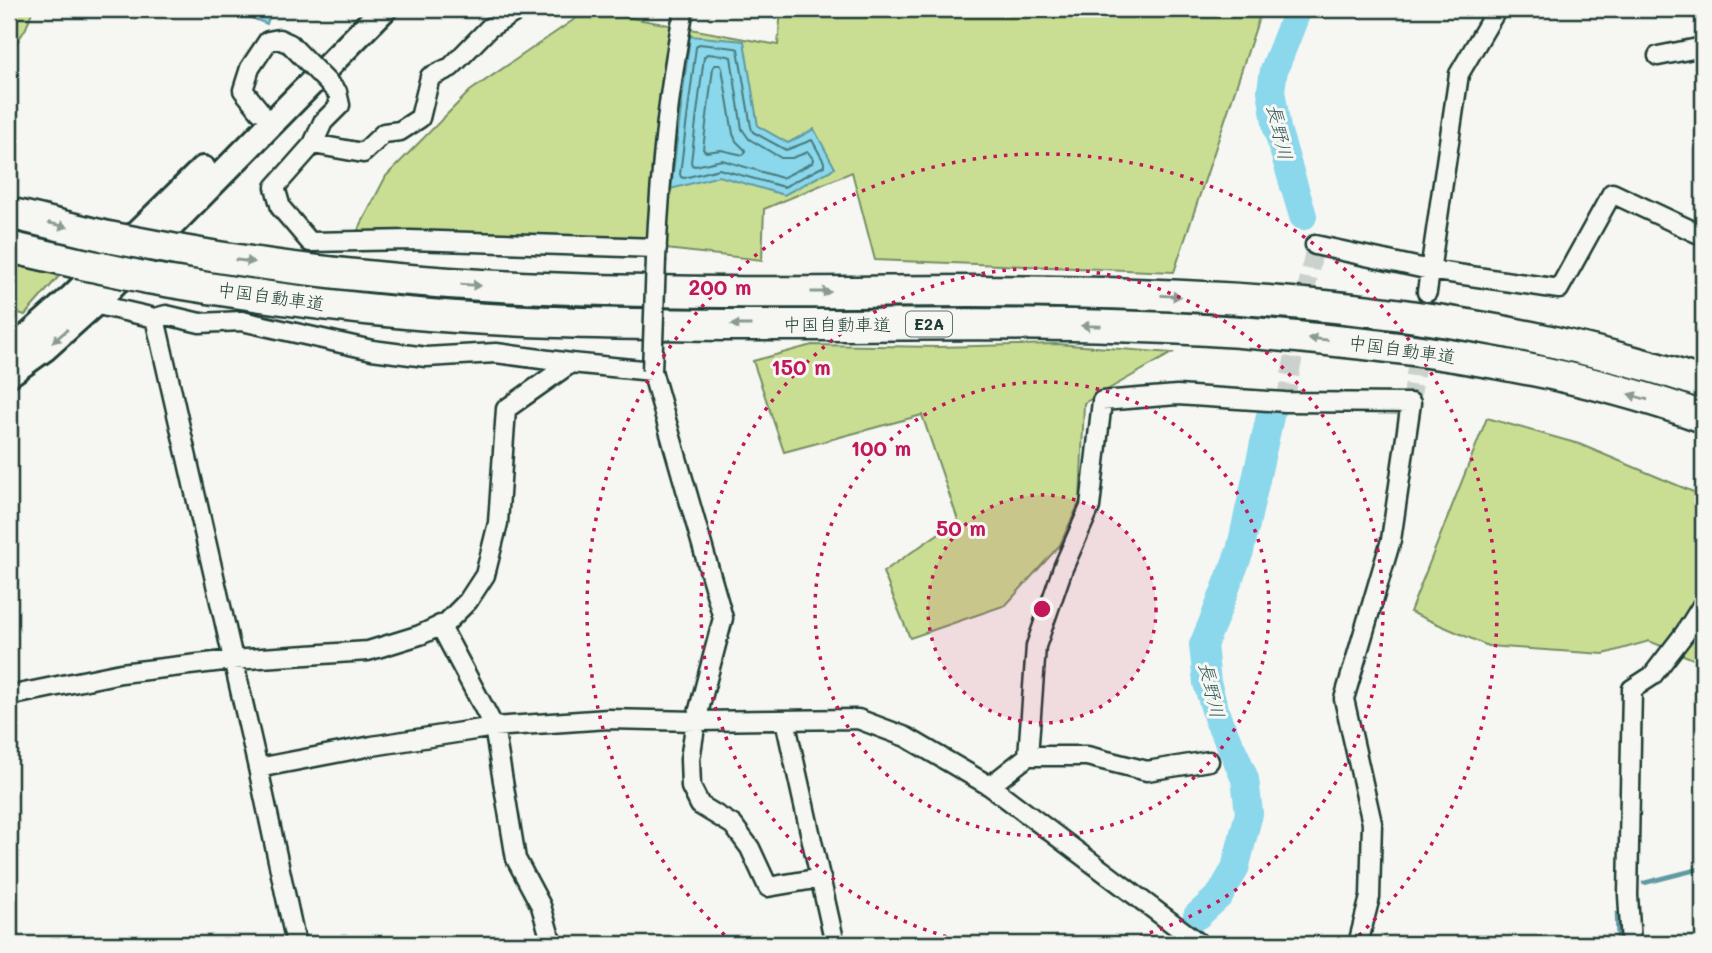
<svg xmlns="http://www.w3.org/2000/svg" width="1712" height="953" viewBox="0 0 1712 953" font-family="Mali,'Klee One',sans-serif">
<rect width="100%" height="100%" fill="#f6f6f2"/>
<filter id="ink" filterUnits="userSpaceOnUse"><feTurbulence type="fractalNoise" baseFrequency=".0143" numOctaves="2"/><feDisplacementMap in="SourceGraphic" scale="14" xChannelSelector="R" yChannelSelector="G"/><feConvolveMatrix kernelMatrix="1 2 1 2 8 2 1 2 1" color-interpolation-filters="sRGB"/></filter>
<g filter="url(#ink)">
<path fill="#cade93" stroke="#748e64" stroke-width="2" d="M9,9H33L26,28L9,55Z
M781,9H1262L1174,272L875,260L852,172L764,209L762,260L657,248L567,235H465L354,238L386,176L470,91L588,10L778,45Z
M9,264L60,275L25,315L9,310Z
M1057,344L1172,353L1084,403L1080,501L1060,545L1006,605L910,638L883,572L958,520L922,415L784,452L753,361L812,345L938,347Z
M1487,418L1579,444L1703,496V663L1649,641L1604,654L1488,646L1410,612Z"/>
<path fill="#8bd7eb" stroke="#6099a2" stroke-width="2" d="M228,9H271L267,24Z
M690,36L744,41L758,126L788,143L814,129L835,168L784,195L719,176L671,189Z"/>
<g fill="none" stroke-linecap="round" stroke-linejoin="round">
<path stroke="#4a7b7d" stroke-width="2" d="M699,44L735,48L738,49L751,127L753,132L786,150L812,140L824,162V166L784,187L719,169L684,178L681,177L680,174L696,47Z
M707,54L728,56L731,57L742,129L749,139L781,158H792L808,152L813,159L812,163L782,178L722,160L695,166L692,165L691,162L704,57Z
M715,65H720L722,68L733,134L736,141L745,150V153L743,155L721,150L706,152L703,149L713,68Z"/>
<path stroke="#6099a2" stroke-width="4.5" d="M1644,883L1703,868
M1617,914L1618,944"/>
<path stroke="#8bd7eb" stroke-width="28" d="M1298,9L1274,70L1271,90L1277,129L1303,216
M1197,916L1220,895L1235,869L1249,813L1245,779L1235,755L1218,720L1207,683L1203,645L1214,619L1240,551L1271,412"/>
<path stroke="#cbd1cc" stroke-width="18" stroke-dasharray="18 9" stroke-linecap="butt" d="M1285,402L1315,245
M1411,403L1427,292"/>
<defs>
<path id="street" d="M1658,56L1703,47
M337,92L340,105L323,122L313,144L275,187L281,208L310,242L410,240L657,248
M260,111L243,90L250,68L268,41L279,39L290,44
M313,144L363,153L384,133L400,131L420,118L430,77L451,67L489,28L520,9
M1315,245L1430,270L1559,289L1612,193L1697,233L1703,232
M656,259C660,175 668,91 684,9
M1427,292L1459,74L1497,9
M94,304L155,318L258,768L296,944
M155,318L166,315L200,323L242,321L372,350L426,357L496,353L571,363
M440,625L494,727L516,859L541,906L552,944
M9,696L121,673L232,660L368,651L420,635L446,623L468,601L485,575L498,523L506,409L571,363L652,371L723,618L696,721L690,759L691,787L700,805L733,825L750,848L768,887L821,878
M785,720L835,944
M1209,761L1147,771L1087,756H1028L1036,646L1063,568L1090,507L1102,401L1177,395L1285,402L1411,403L1391,540L1344,699L1372,823L1370,897L1358,944
M258,768L372,746L494,727L608,719L696,721L858,719L906,737L990,786L1200,944
M990,786L1028,756
M1631,944L1628,895L1632,689L1652,676L1685,633L1703,604"/>
<path id="secondary" d="M9,349L26,338L71,298L203,169
M9,374L44,349L94,304L384,9"/>
<path id="highway" d="M9,213L108,237
M9,247L78,263
M177,250C358,283 540,291 723,292C806,293 888,291 971,291C1166,292 1364,299 1554,342C1604,354 1655,366 1703,383
M148,278C234,293 319,305 406,313C513,323 621,324 728,325C893,326 1059,320 1224,331C1271,334 1319,339 1365,344C1480,357 1595,378 1703,417"/>
</defs>
<use href="#street" stroke="#1f3d34" stroke-width="23"/>
<use href="#secondary" stroke="#1f3d34" stroke-width="30"/>
<use href="#highway" stroke="#1f3d34" stroke-width="35"/>
<use href="#street" stroke="#f6f6f2" stroke-width="18"/>
<use href="#secondary" stroke="#f6f6f2" stroke-width="24"/>
<use href="#highway" stroke="#f6f6f2" stroke-width="30"/>
<defs>
<path id="street-bridge" d="M290,44L337,92
M652,371L656,259"/>
<path id="highway-bridge" d="M108,237L177,250
M78,263L148,278"/>
</defs>
<use href="#street-bridge" stroke="#1f3d34" stroke-width="23" stroke-linecap="butt"/>
<use href="#highway-bridge" stroke="#1f3d34" stroke-width="35" stroke-linecap="butt"/>
<use href="#street-bridge" stroke="#f6f6f2" stroke-width="18"/>
<use href="#highway-bridge" stroke="#f6f6f2" stroke-width="30"/>
</g>
<defs><path id="oneway-solid" d="M-6-.8H1V-3.2L6.5 0L1 3.2V.8H-6Z" transform="scale(1.75)"/></defs>
<g fill="#8a9a93">
<use href="#oneway-solid" transform="translate(58 225) rotate(13)"/>
<use href="#oneway-solid" transform="translate(245 261) rotate(8)"/>
<use href="#oneway-solid" transform="translate(471 285) rotate(4)"/>
<use href="#oneway-solid" transform="translate(821 292)"/>
<use href="#oneway-solid" transform="translate(1171 296) rotate(3)"/>
<use href="#oneway-solid" transform="translate(741 325) rotate(180)"/>
<use href="#oneway-solid" transform="translate(1091 326) rotate(-179)"/>
<use href="#oneway-solid" transform="translate(60 336) rotate(139)"/>
<use href="#oneway-solid" transform="translate(1318 339) rotate(-174)"/>
<use href="#oneway-solid" transform="translate(1638 397) rotate(-164)"/>
</g>
</g>
<circle cx="1042" cy="609" r="114" fill="#c2185b" fill-opacity=".12"/>
<g fill="none" stroke="#c2185b" stroke-width="3.5" stroke-dasharray="3.5 7">
<circle cx="1042" cy="609" r="114"/>
<circle cx="1042" cy="609" r="227"/>
<path d="M977 944A341 341 0 1 1 1107 944"/>
<path d="M732 942A455 455 0 1 1 1352 942"/>
</g>
<g text-anchor="middle" stroke-width="6" stroke-linejoin="round" paint-order="stroke">
<rect fill="#f6f6f2" stroke="#60746d" stroke-width="2" x="906" y="311.5" width="46" height="25" rx="5"/>
<g font-size="16" font-weight="bold" fill="#1f3d34">
<text x="929" y="330">E2A</text>
</g>
<g font-size="18" fill="#1f3d34" stroke="#f6f6f2">
<text transform="translate(271 297) rotate(8)" y="6">中国自動車道</text>
<text x="837" y="331">中国自動車道</text>
<text transform="translate(1402 350) rotate(8)" y="6">中国自動車道</text>
</g>
<g font-size="19" font-style="italic" fill="#355c59" stroke="#f6f6f2">
<text transform="translate(1280 132) rotate(77)" y="7">長野川</text>
<text transform="translate(1212 690) rotate(77)" y="7">長野川</text>
</g>
</g>
<circle cx="1042" cy="609" r="10" fill="#c2185b" stroke="#f6f6f2" stroke-width="3.5"/>
<g font-size="21" text-anchor="middle" font-weight="bold" fill="#c2185b" stroke="#f6f6f2" stroke-width="6" stroke-linejoin="round" paint-order="stroke">
<text x="720" y="295">200 m</text>
<text x="801" y="375">150 m</text>
<text x="881" y="456">100 m</text>
<text x="961" y="536">50 m</text>
</g>
<rect width="1712" height="953" fill="none" stroke="#f6f6f2" stroke-width="35"/>
<rect x="18" y="18" width="1677" height="918" fill="none" stroke="#1f3d34" stroke-width="2.5" filter="url(#ink)"/>
</svg>
